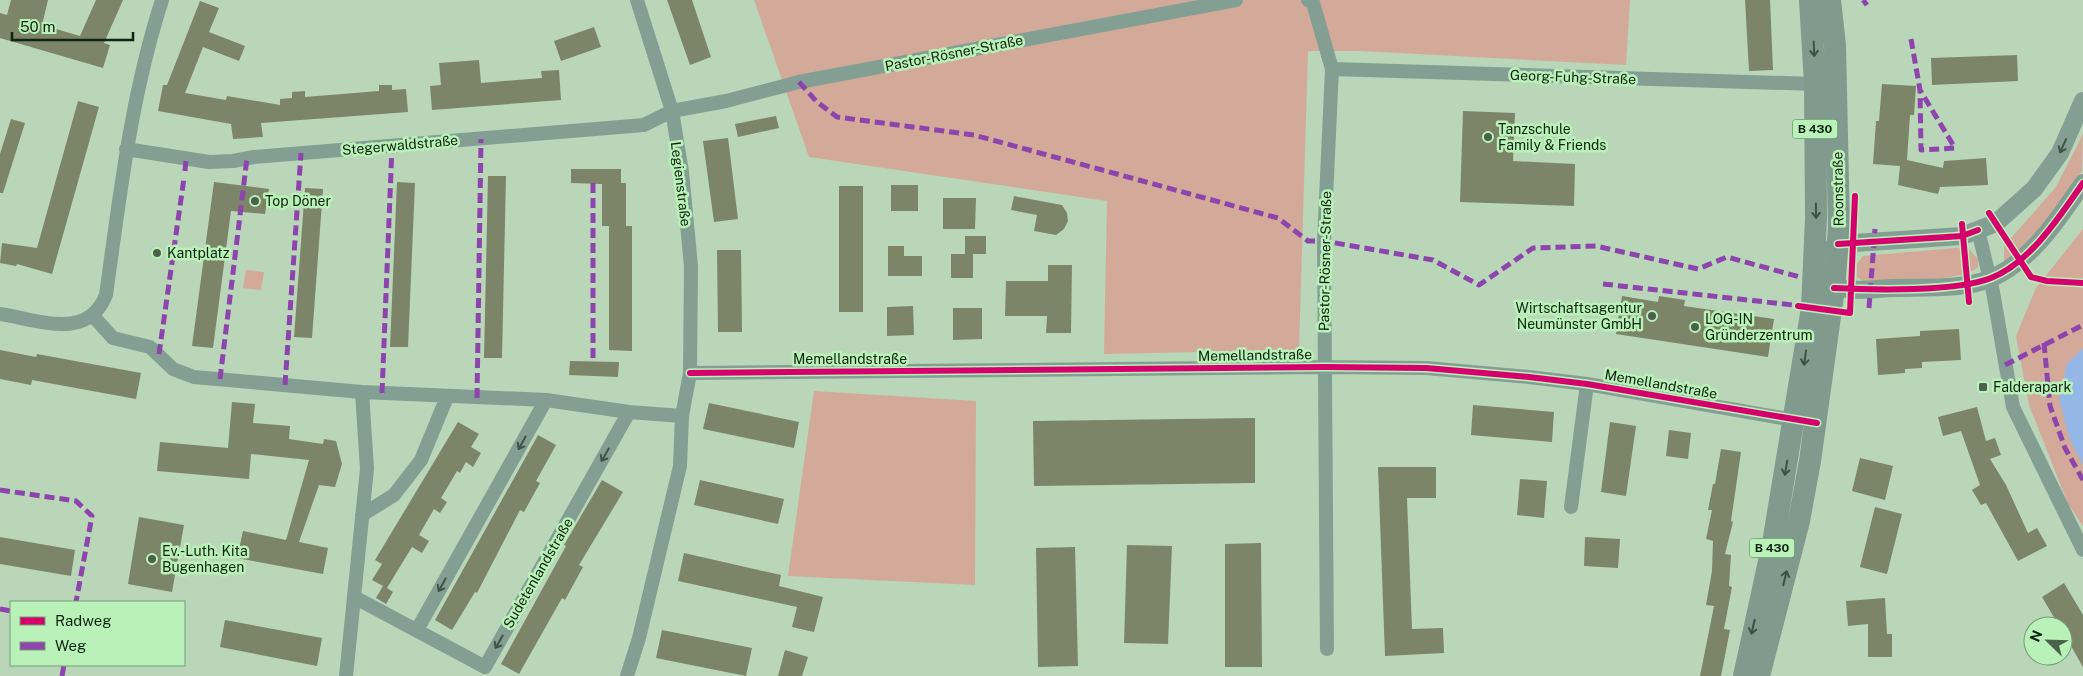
<svg xmlns="http://www.w3.org/2000/svg" width="2083" height="676" viewBox="0 0 2083 676" font-family="'Public Sans',sans-serif">
<rect width="100%" height="100%" fill="#b9d6b9"/>
<path fill="#d3a999" d="M754,0H1630L1626,65L1360,51H1308L1299,350L1104,354L1107,201L809,157Z
M2083,134L2082,171L2057,211L2027,245L2004,261V246L2056,187Z
M2083,229V526L2068,504L2029,405L2016,336L2036,288Z
M1967,247L1978,259V267C1963,283 1886,280 1863,281L1857,277V264L1863,256Z
M246,270L264,272L261,290L243,288Z
M814,391L976,401L975,585L788,576Z"/>
<path fill="#94b7e8" d="M2083,348V465L2070,440L2059,399L2067,364Z"/>
<path fill="#7d8568" d="M11,0H48L42,25L80,36L96,0H123L104,43L110,45L103,68L0,38V13L7,15Z
M667,0H692L711,57L690,65Z
M1745,0H1770L1773,70L1749,71Z
M200,1L219,8L209,32L245,46L239,61L203,47L185,93L226,100L227,96L280,105V99L292,98V92L305,91V97L379,91V85H392V90L406,89L408,112L261,123L263,137L233,139L231,124L158,111L163,85H167Z
M594,27L601,47L561,61L554,41Z
M2017,55L2018,81L1932,85L1931,58Z
M479,60L481,83L542,78L541,71L559,70L561,100L432,110L430,86L441,85L439,63Z
M1882,84L1916,86L1914,115H1910L1907,160L1943,168L1944,161L1986,158L1988,185L1940,187L1938,194L1898,185L1900,166L1873,164L1876,121H1879Z
M78,101L99,107L52,274L17,264L16,266L0,263L2,243L37,248Z
M1463,111L1515,113L1513,161L1575,164L1574,206L1460,202Z
M776,116L779,128L738,137L735,124Z
M11,119L25,123L3,193H0V154Z
M728,138L738,219L714,222L703,141Z
M571,169H621V183H626V226H632V351L609,350V226H602V184L571,183Z
M488,176H506L502,358H484Z
M214,182L269,189L265,214L231,211L213,348L192,346Z
M397,182L415,183L408,347H390Z
M891,185H918V211H891Z
M839,186H863V312H839Z
M305,188L323,189L312,338L294,337Z
M1014,196L1062,205L1067,213L1068,221L1064,229L1056,235L1034,231L1037,215L1011,210Z
M943,198H976L975,229H943Z
M965,236H986V254H973V278H951V254H965Z
M888,246H904V256H922V276H888Z
M717,250H741L742,332H718Z
M1048,265H1072L1071,333H1046L1047,316H1005L1006,281H1048Z
M1622,296L1658,302L1659,296L1685,300L1684,306L1774,319L1768,357L1616,334Z
M913,306L914,335L887,336V307Z
M953,308H982V339L953,340Z
M1959,329L1961,360L1922,362V368L1905,369V373L1878,375L1876,339L1920,336V331Z
M0,350L36,357L37,354L141,373L136,399L32,380L31,385L0,379Z
M570,361L619,362L618,377L569,375Z
M232,402L255,404L253,423L290,426L289,439L323,444L324,439L336,441L342,464L335,487L319,485L299,542L328,548L323,574L237,558L243,531L286,540L309,460L251,454L249,479L157,471L160,442L228,448Z
M709,403L799,422L794,448L703,429Z
M1473,405L1554,412L1552,442L1471,435Z
M1977,407L1986,441L1995,438L2001,455L1990,459L2006,485L2028,533L2037,528L2047,546L2018,561L1986,503L1981,505L1972,490L1980,485L1961,431L1943,436L1938,417Z
M1255,418V483L1034,486L1033,421Z
M458,422L479,434L471,447L481,453L473,467L466,462L460,473L457,471L441,498L447,502L440,513L434,509L419,535L429,541L422,553L412,547L387,588L393,592L386,604L376,598L383,586L372,580L382,564L375,560Z
M1610,422L1636,426L1626,496L1601,492Z
M1669,430L1691,433L1688,459L1666,456Z
M538,435L556,445L536,481L540,483L524,512L520,510L477,593L475,592L452,630L435,620Z
M1721,449L1741,452L1731,521L1733,522L1725,554L1731,555L1729,586L1732,587L1724,629L1730,630L1721,676H1700L1714,606L1706,605L1712,571L1713,541L1706,539L1712,510H1708L1713,484H1715Z
M1860,458L1893,466L1885,500L1852,491Z
M1378,467H1436V498H1407L1412,629L1443,628L1444,653L1385,656Z
M1520,479L1547,481L1544,518L1517,515Z
M602,480L623,492L579,565L583,567L565,600L562,598L519,674L501,664L566,546L564,545Z
M700,480L784,499L778,524L694,505Z
M1875,507L1902,514L1887,574L1860,567Z
M139,517L184,525L172,592L128,584Z
M0,537L75,550L71,576L0,564Z
M1585,537L1620,539L1618,568L1584,566Z
M1261,543L1262,667H1225V544Z
M1127,545L1172,546L1168,644L1124,643Z
M1075,547L1078,666L1038,667L1036,548Z
M684,553L781,575L779,586L823,597L814,632L792,627L797,607L678,581Z
M2064,583L2083,615V667L2063,632V626H2059L2042,597Z
M1885,598L1887,634H1892V657H1868V624L1848,626L1846,601Z
M225,620L322,638L317,666L220,647Z
M662,630L752,648L746,676L656,658Z
M785,650L808,657L802,676H778Z"/>
<g fill="none" stroke-linecap="round" stroke-linejoin="round">
<path stroke="#839f94" stroke-width="14" d="M1308,0L1313,3L1332,69L1324,241L1327,649
M1332,69L1815,84
M126,149L209,162L233,161L254,157L644,125L672,111L726,101L799,82L1236,0
M1978,230L1993,292L2013,407L2083,550
M0,314C39,320 88,341 106,295C120,195 131,96 162,0
M93,316L113,338L150,347L173,369L194,377L362,392L546,400L629,412L682,416
M690,373L1324,367L1426,368L1529,377L1587,384L1800,421
M1571,507L1587,384
M362,515L394,495L421,460L447,397
M354,597L485,667L629,412
M417,630L546,400
M346,676L367,469L362,392
M627,676L639,638L680,466L682,416L690,373L691,266L682,172L672,111L637,0"/>
<path stroke="#839f94" stroke-width="18" d="M1827,251L1838,244L1962,236L1996,223L2034,189L2060,153L2083,101
M1823,281C1843,294 1870,289 1893,288C1922,287 1965,290 1992,278C2032,260 2059,218 2083,183"/>
<path stroke="#809a8d" stroke-width="22" d="M1744,676L1773,543L1812,308L1816,218L1815,84L1810,0
M1759,676L1799,521L1810,461L1834,288L1839,228L1835,45L1830,0"/>
<path stroke="#8e44ad" stroke-width="5" stroke-dasharray="10 5" stroke-linecap="butt" d="M1863,0L1867,5
M1911,39L1920,90L1921,150L1955,148L1920,90
M799,82L817,102L837,117L974,135L1278,218L1308,241H1324L1433,260L1479,285L1533,248L1596,246L1698,269L1727,257L1800,277
M185,171L186,160
M593,183V362
M1603,284L1802,306
M1869,308L1875,229
M2044,343L2050,406L2065,448L2083,480
M159,354L184,178
M2005,365L2083,325
M220,379L247,158
M285,385L301,153
M382,393L392,146
M477,398L481,139
M0,490L76,501L92,516L76,602
M0,609L11,611
M62,676L64,665"/>
<defs>
<path id="cycleway" d="M1989,213L2031,277L2047,281L2083,283
M1962,224L1969,302
M1838,244L1962,236L1978,230
M1834,288C1872,290 1956,292 1991,278C2030,263 2060,216 2083,183
M1798,306L1850,313L1855,196
M690,373L1324,367L1426,368L1529,377L1587,384L1817,423"/>
</defs>
<use href="#cycleway" stroke="#b9f1b9" stroke-width="9"/>
<use href="#cycleway" stroke="#d6006c" stroke-width="6"/>
</g>
<defs><path id="oneway-shaft" d="M-6 0H5M1.5-3L5.5 0L1.5 3" fill="none" stroke-width="1.6" stroke-linecap="round" stroke-linejoin="round" transform="scale(1.25)"/></defs>
<g stroke="#3c5342">
<use href="#oneway-shaft" transform="translate(1814 49) rotate(88)"/>
<use href="#oneway-shaft" transform="translate(1816 211) rotate(89)"/>
<use href="#oneway-shaft" transform="translate(1805 358) rotate(98)"/>
<use href="#oneway-shaft" transform="translate(1786 468) rotate(100)"/>
<use href="#oneway-shaft" transform="translate(1785 578) rotate(-76)"/>
<use href="#oneway-shaft" transform="translate(1753 627) rotate(103)"/>
</g>
<g stroke="#3d5545">
<use href="#oneway-shaft" transform="translate(2063 146) rotate(114)"/>
<use href="#oneway-shaft" transform="translate(522 443) rotate(119)"/>
<use href="#oneway-shaft" transform="translate(605 455) rotate(120)"/>
<use href="#oneway-shaft" transform="translate(442 585) rotate(119)"/>
<use href="#oneway-shaft" transform="translate(499 642) rotate(120)"/>
</g>
<g fill="#4a624b" stroke="#b9f1b9" stroke-width="2">
<circle cx="1488" cy="137" r="5"/>
<circle cx="255" cy="201" r="5"/>
<circle cx="157" cy="253" r="5"/>
<circle cx="1652" cy="316" r="5"/>
<circle cx="1695" cy="327" r="5"/>
<rect x="1978" y="382" width="10" height="10" rx="2.5"/>
<circle cx="152" cy="559" r="5"/>
</g>
<g text-anchor="middle" stroke-width="5" stroke-linejoin="round" paint-order="stroke">
<g fill="#b9f1b9" stroke="#426243" stroke-width="1">
<rect x="1792.5" y="119.5" width="45" height="19" rx="4"/>
<rect x="1749.5" y="538.5" width="45" height="19" rx="4"/>
</g>
<g font-size="12" font-weight="bold" fill="#0f2410">
<text x="1815" y="133">B 430</text>
<text x="1772" y="552">B 430</text>
</g>
<g font-size="14" fill="#0f2410" stroke="#b9f1b9">
<text transform="translate(954 53) rotate(-11)" y="5">Pastor-Rösner-Straße</text>
<text transform="translate(1573 77) rotate(2)" y="5">Georg-Fuhg-Straße</text>
<text transform="translate(400 145) rotate(-5)" y="5">Stegerwaldstraße</text>
<text transform="translate(681 184) rotate(83)" y="5">Legienstraße</text>
<text transform="translate(1838 189) rotate(-91)" y="5">Roonstraße</text>
<text transform="translate(1325 261) rotate(-89)" y="5">Pastor-Rösner-Straße</text>
<text transform="translate(1255 355) rotate(-1)" y="5">Memellandstraße</text>
<text x="850" y="364">Memellandstraße</text>
<text transform="translate(1661 384) rotate(10)" y="5">Memellandstraße</text>
<text transform="translate(538 573) rotate(-60)" y="5">Sudetenlandstraße</text>
</g>
<g font-size="14" fill="#0f2410" stroke="#b9f1b9" text-anchor="start">
<text x="1498" y="134">Tanzschule<tspan x="1498" dy="16">Family &amp; Friends</tspan></text>
<text x="265" y="206">Top Döner</text>
<text x="167" y="258">Kantplatz</text>
<text x="1642" y="313" text-anchor="end">Wirtschaftsagentur<tspan x="1642" dy="16">Neumünster GmbH</tspan></text>
<text x="1705" y="324">LOG-IN<tspan x="1705" dy="16">Gründerzentrum</tspan></text>
<text x="1993" y="392">Falderapark</text>
<text x="162" y="556">Ev.-Luth. Kita<tspan x="162" dy="16">Bugenhagen</tspan></text>
</g>
</g>
<rect x="10" y="601" width="175" height="65" fill="#b9f1b9" stroke="#759f75"/>
<rect x="20" y="617" width="25" height="8" fill="#d6006c" stroke="#759f75"/>
<text x="55" y="626" font-size="15" fill="#0f2410">Radweg</text>
<rect x="20" y="642" width="25" height="8" fill="#8e44ad" stroke="#759f75"/>
<text x="55" y="651" font-size="15" fill="#0f2410">Weg</text>
<g transform="translate(2048 641) rotate(293)"><circle r="24" fill="#b9f1b9" stroke="#759f75"/>
<path d="M0-4L9 19L0 12L-9 19Z" fill="#4a624b"/>
<text y="-8" font-size="14" font-weight="bold" text-anchor="middle" fill="#0f2410">N</text>
</g>
<path d="M12 32v8h121v-8" fill="none" stroke="#0f2410" stroke-width="2.5"/>
<text x="20" y="32" font-size="15" fill="#0f2410" stroke="#b9f1b9" stroke-width="4" paint-order="stroke">50 m</text>
</svg>
